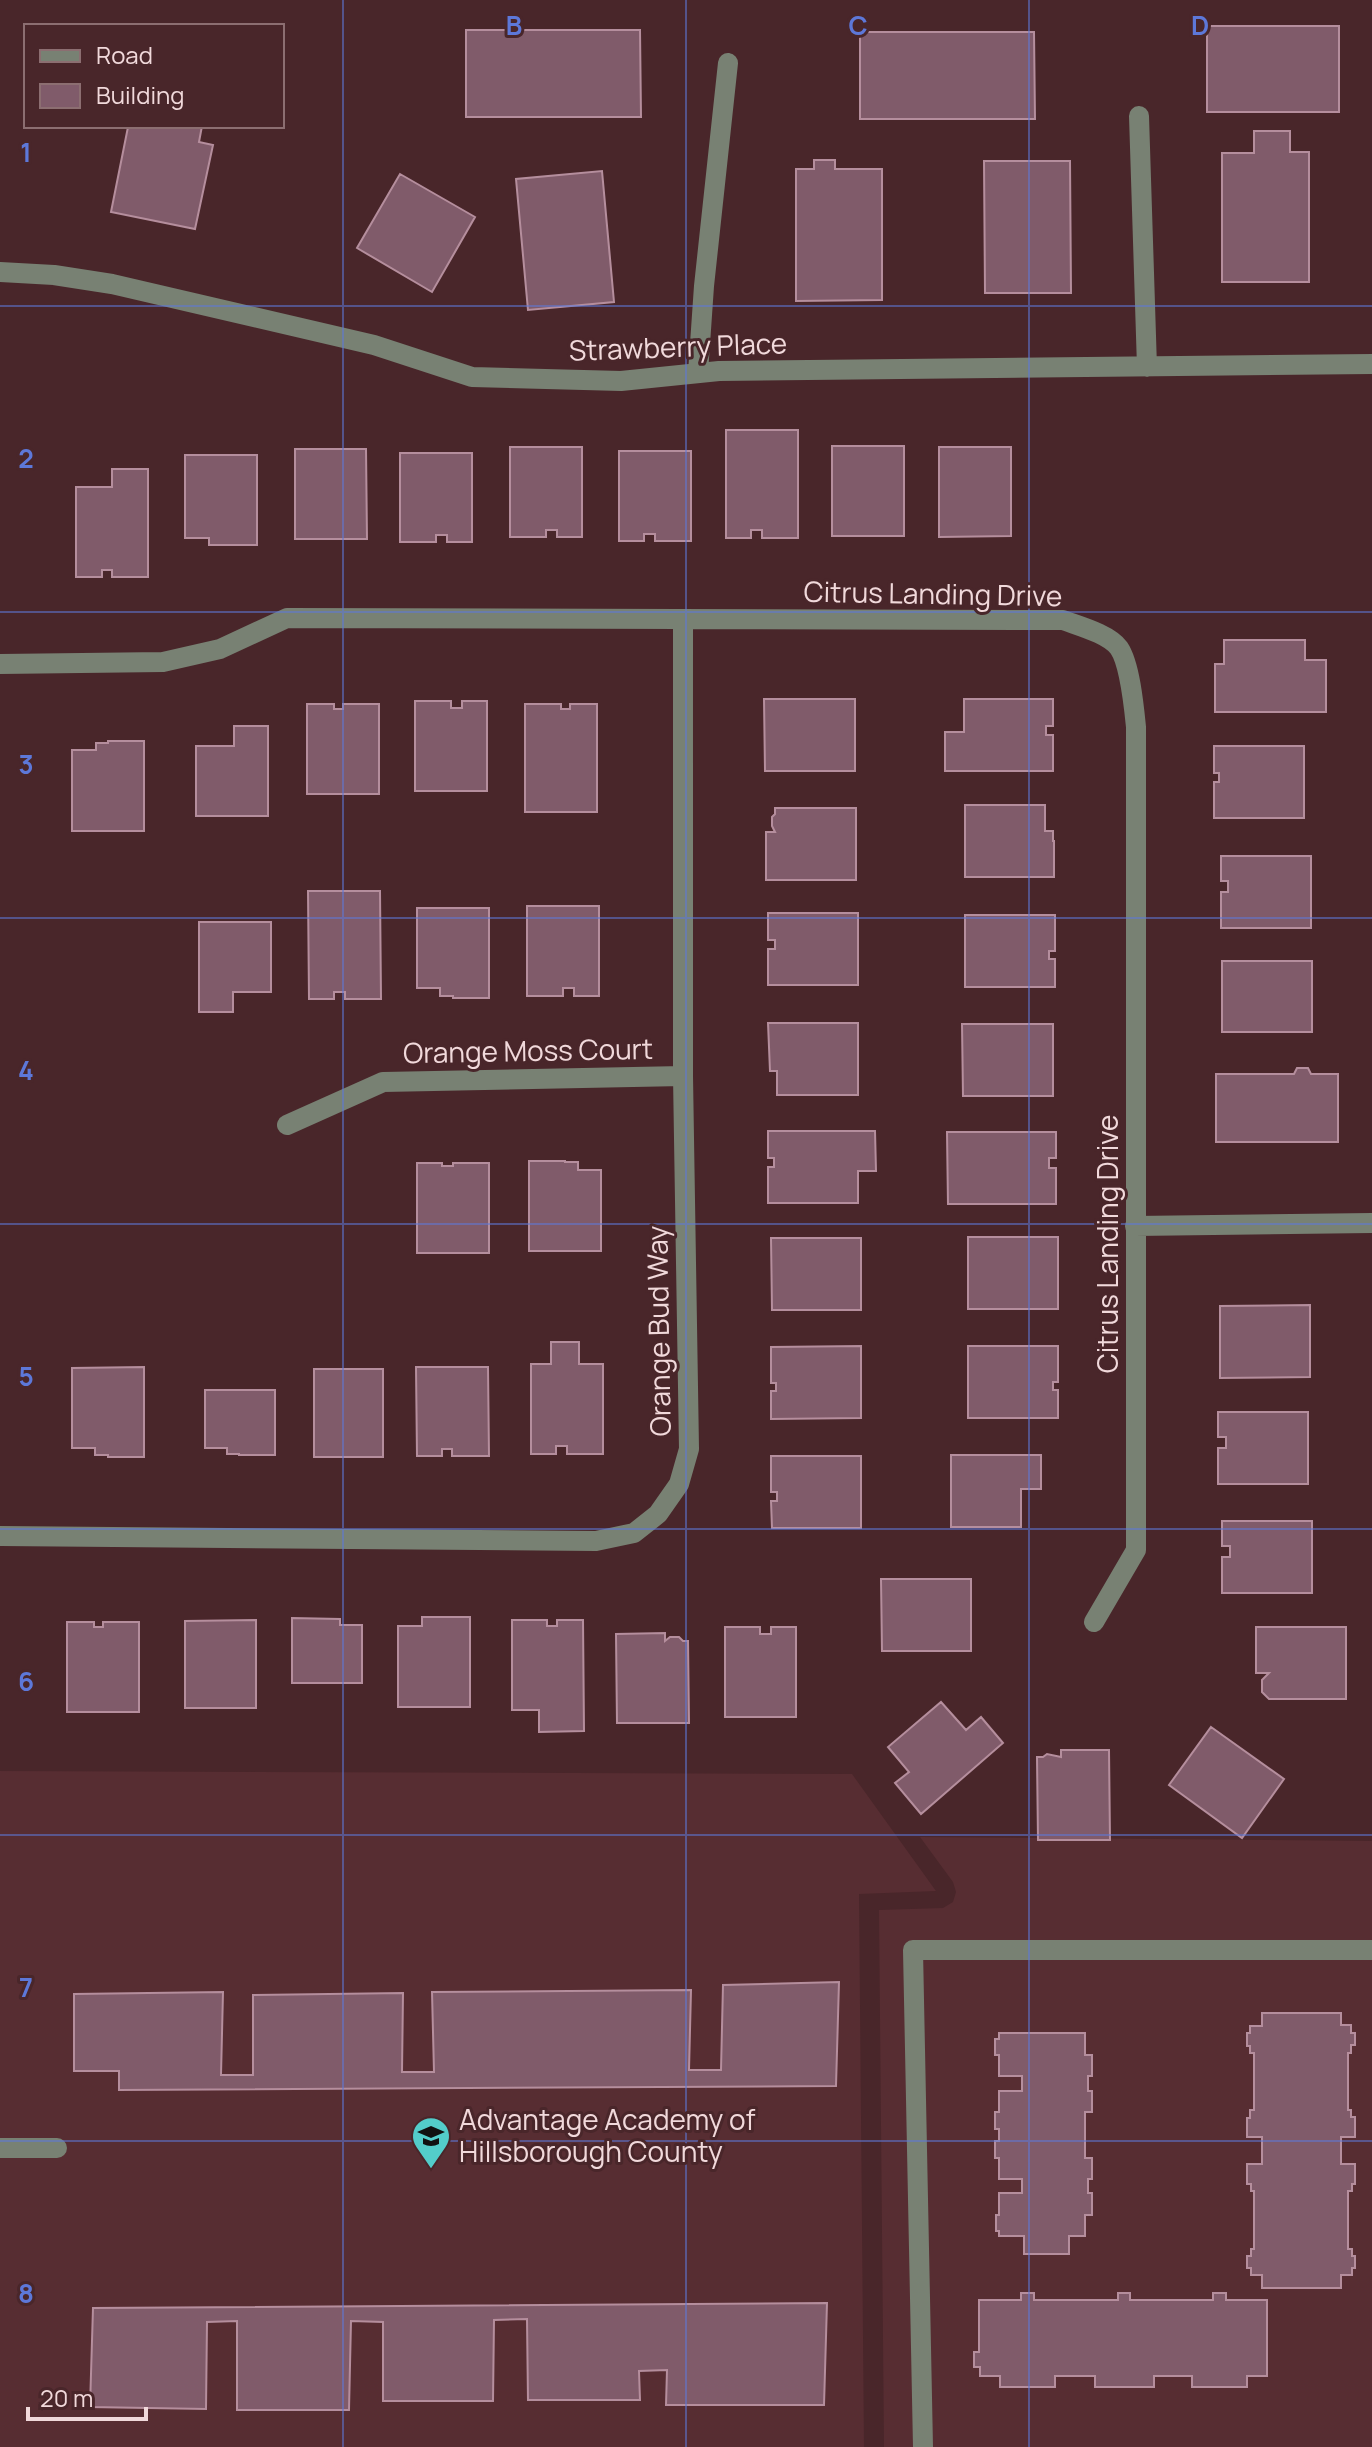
<svg xmlns="http://www.w3.org/2000/svg" width="1372" height="2447" viewBox="0 0 1372 2447" font-family="Manrope,sans-serif">
<rect width="100%" height="100%" fill="#49262a"/>
<path fill="#572d32" d="M0,1771L852,1774L936,1891L859,1894L864,2447H0Z
M920,1837L1372,1841V2447H884L879,1910L943,1908L953,1902L956,1892L953,1882Z"/>
<path fill="#805b6a" stroke="#b58e9d" stroke-width="2" d="M1207,26H1339V112H1207Z
M466,30H640L641,117H466Z
M860,32H1034L1035,119H860Z
M122,126H202L199,142L213,145L195,229L111,212L128,127Z
M1254,131H1290V152H1309V282H1222V153H1254Z
M814,160H835V169H882V300L796,301V169H814Z
M984,161H1070L1071,293H985Z
M602,171L614,302L528,310L516,179Z
M400,174L475,217L432,292L357,248Z
M726,430H798V538H762V530H751V538H726Z
M832,446H904V536H832Z
M510,447H582V537H557V530H546V537H510Z
M939,447H1011V536L939,537Z
M295,449H366L367,539H295Z
M619,451H691V541H655V534H644V541H619Z
M400,453H472V542H447V535H436V542H400Z
M185,455H257V545H209V538H185Z
M112,469H148V577H112V570H102V577H76V487H112Z
M1224,640H1305V660H1326V712H1215V664H1224Z
M764,699H855V771H765Z
M964,699H1053V726H1046V735H1053V771H945V732H964Z
M415,701H451V708H462V701H487V791H415Z
M307,704H334V709H343V704H379V794H307Z
M525,704H561V709H570V704H597V812H525Z
M234,726H268V816H196V746H234Z
M108,741H144V831H72V750H96V743H108Z
M1214,746H1304V818H1214V782H1219V773H1214Z
M965,805H1045V831H1053V841H1054V877H965Z
M775,808H856V880H766V832H775L772,826V817L775,814Z
M1221,856H1311V928H1221V892H1228V881H1221Z
M308,891H380L381,999H345V992H334V999H309Z
M527,906H599V996H574V988H563V996H527Z
M417,908H489V998H453V996H440V988H417Z
M768,913H858V985H768V949H775V940H768Z
M965,915H1055V951H1049V959H1055V987H965Z
M199,922H271V992H233V1012H199Z
M1222,961H1312V1032H1222Z
M768,1023H858V1095H777V1071H770Z
M962,1024H1053V1096H963Z
M1297,1068H1308L1311,1074H1338V1142H1216V1074H1294Z
M768,1131H875L876,1171H858V1203H768V1167H774V1158H768Z
M947,1132H1056V1158H1049V1168H1056V1204H948Z
M529,1161H565V1162H578V1170H601V1251H529Z
M417,1163H442V1166H453V1163H489V1253H417Z
M968,1237H1058V1309H968Z
M771,1238H861V1310H772Z
M1310,1305V1377L1220,1378V1306Z
M551,1342H579V1364H603V1454H567V1446H556V1454H531V1364H551Z
M861,1346V1418L771,1419V1391H776V1383H771V1347Z
M968,1346H1058V1382H1053V1390H1058V1418H968Z
M144,1367V1457H108V1455H95V1448H72V1368Z
M416,1367H488L489,1456H452V1449H442V1456H417Z
M314,1369H383V1457H314Z
M205,1390H275V1455H239V1454H227V1448H205Z
M1218,1412H1308V1484H1218V1448H1226V1437H1218Z
M951,1455H1041V1489H1021V1527H951Z
M771,1456H861V1528H772L771,1501H777V1492H771Z
M1222,1521H1312V1593H1222V1557H1230V1546H1222Z
M881,1579H971V1651H882Z
M422,1617H470V1707H398V1626H422Z
M292,1618L340,1619V1625H362V1683H292Z
M256,1620V1708H185V1621Z
M512,1620H547V1626H557V1620H583L584,1731L539,1732V1710H512Z
M67,1622H94V1627H103V1622H139V1712H67Z
M725,1627H760V1634H771V1627H796V1717H725Z
M1256,1627H1346V1699H1269L1262,1692V1680L1269,1673H1256Z
M665,1633V1641L670,1637H679L683,1641H688L689,1723H617L616,1634Z
M941,1702L966,1730L981,1717L1003,1743L921,1814L895,1783L909,1772L888,1747Z
M1211,1727L1284,1779L1242,1838L1169,1785Z
M1061,1750H1109L1110,1840H1038L1037,1757H1043L1047,1754L1061,1757Z
M839,1982L836,2086L119,2090V2071H74V1994L223,1992L221,2075H253V1995L403,1993L402,2072H434L432,1992L691,1990L689,2070H721L723,1985Z
M1262,2013H1341V2025H1351V2033H1355V2045H1351V2053H1348V2110H1351V2117H1355V2137H1341V2164H1355V2184H1352V2191H1348V2249H1352V2256H1355V2268H1352V2275H1341V2288H1262V2275H1251V2268H1247V2256H1251V2249H1254V2191H1251V2184H1247V2164H1262V2137H1247V2118H1250V2110H1254V2053H1250V2046H1247V2033H1250V2026H1262Z
M999,2033H1085V2055H1092V2076H1088V2091H1092V2112H1085V2158H1092V2179H1088V2193H1092V2215H1085V2236H1069V2254H1024V2236H999V2231H996V2215H999V2193H1022V2179H999V2158H995V2141H999V2129H995V2112H999V2091H1022V2076H999V2055H995V2039H999Z
M1021,2293H1034V2300H1118V2293H1130V2300H1213V2293H1226V2300H1267V2376H1247V2387H1192V2376H1154V2387H1095V2376H1055V2387H1000V2376H980V2367H974V2352H979V2300H1021Z
M827,2303L824,2405H666L667,2370L639,2371L640,2400H528L527,2319L494,2320L493,2401H383V2322L351,2321L349,2410H237V2321L207,2322L206,2409L90,2407L93,2308Z"/>
<g fill="none" stroke-linecap="round" stroke-linejoin="round">
<path stroke="#788173" stroke-width="20" d="M1139,116L1147,367
M0,272L54,275L112,284L374,345L472,377L621,381L719,371L1372,364
M698,373L704,286L728,63
M0,664L163,662L220,649L287,618L1063,620C1079,626 1109,634 1119,648C1130,664 1134,707 1136,727V1550L1094,1622
M287,1125L383,1082L683,1076
M1135,1226L1372,1223
M0,1536L596,1541L634,1533L658,1514L679,1484L689,1449L683,1076V619
M0,2148H57
M923,2447L913,1950H1372"/>
</g>
<path fill="none" stroke="#5d78d9" stroke-width="2" stroke-opacity="0.55" d="M343,0V2447M686,0V2447M1029,0V2447M0,306H1372M0,612H1372M0,918H1372M0,1224H1372M0,1529H1372M0,1835H1372M0,2141H1372"/>
<defs>
<symbol id="school-pin" viewBox="-11 -11 22 30"><path d="M0 17L-7.5 6A9.5 9.5 0 1 1 7.5 6Z" fill="#53cdca" stroke="#49262a"/><path d="M0-5L7-2L0 1L-7-2ZM-4 1L0 2.5L4 1V4Q0 6-4 4Z" fill="#111"/></symbol>
</defs>
<g fill-rule="evenodd">
<use href="#school-pin" x="409" y="2114" width="44" height="60"/>
</g>
<g text-anchor="middle" stroke-width="6" stroke-linejoin="round" paint-order="stroke">
<g font-size="28" fill="#f1d9db" stroke="#49262a">
<text transform="translate(678 347) rotate(-2)" y="10">Strawberry Place</text>
<text transform="translate(933 594) rotate(1)" y="10">Citrus Landing Drive</text>
<text transform="translate(528 1051) rotate(-1)" y="10">Orange Moss Court</text>
<text transform="translate(1108 1244) rotate(-90)" y="10">Citrus Landing Drive</text>
<text transform="translate(659 1331) rotate(-91)" y="10">Orange Bud Way</text>
</g>
<g font-size="28" fill="#f1d9db" stroke="#49262a" text-anchor="start">
<text x="459" y="2130">Advantage Academy of<tspan x="459" dy="32">Hillsborough County</tspan></text>
</g>
</g>
<g font-size="26" text-anchor="middle" font-weight="bold" fill="#5d78d9" stroke="#49262a" stroke-width="6" stroke-linejoin="round" paint-order="stroke">
<text x="514" y="35">B</text>
<text x="858" y="35">C</text>
<text x="1200" y="35">D</text>
<text x="26" y="162">1</text>
<text x="26" y="468">2</text>
<text x="26" y="774">3</text>
<text x="26" y="1080">4</text>
<text x="26" y="1386">5</text>
<text x="26" y="1691">6</text>
<text x="26" y="1997">7</text>
<text x="26" y="2303">8</text>
</g>
<rect x="24" y="24" width="260" height="104" fill="#49262a" stroke="#8c6e71" stroke-width="2"/>
<rect x="40" y="50" width="40" height="12" fill="#788173" stroke="#8c6e71" stroke-width="2"/>
<text x="96" y="64" font-size="24" fill="#f1d9db">Road</text>
<rect x="40" y="84" width="40" height="24" fill="#805b6a" stroke="#8c6e71" stroke-width="2"/>
<text x="96" y="104" font-size="24" fill="#f1d9db">Building</text>
<path d="M28 2407v12h118v-12" fill="none" stroke="#f1d9db" stroke-width="4"/>
<text x="40" y="2407" font-size="24" fill="#f1d9db" stroke="#49262a" stroke-width="6" paint-order="stroke">20 m</text>
</svg>
